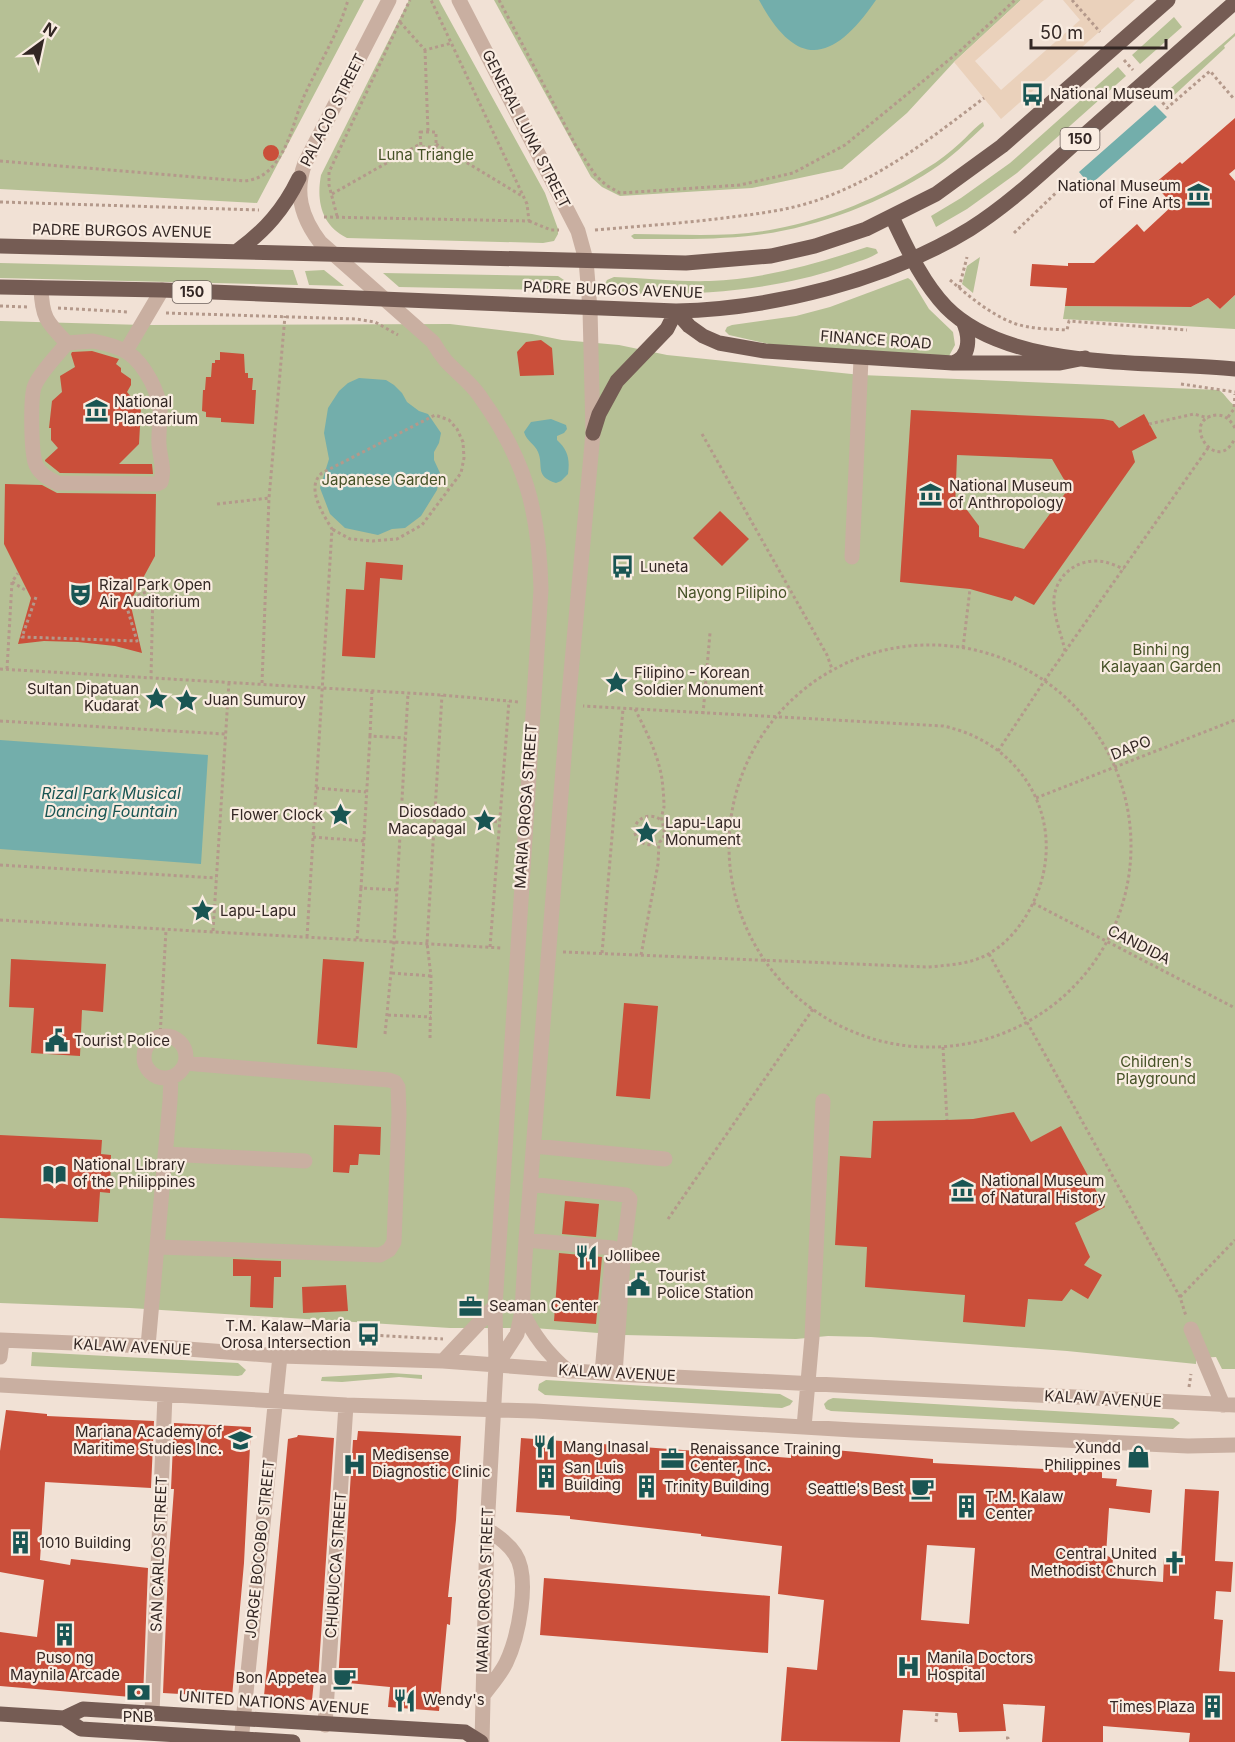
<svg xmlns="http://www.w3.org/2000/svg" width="1235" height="1742" viewBox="0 0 1235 1742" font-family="Inter,sans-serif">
<rect width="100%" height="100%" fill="#f1e1d5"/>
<path fill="#b6c095" d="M0,0H364L257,203L0,189Z
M409,0H439L441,4L545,193L558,229V234L554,241L543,243L347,238C322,226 316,202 321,175Z
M494,0H1021L954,62L907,113L842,169L752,188L620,196L602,187L591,177Z
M1174,17L1182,27L1140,64L1132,55Z
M1235,33V36L1224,46L1225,48L1169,100L1164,94Z
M1118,67L1126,76L1017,173L967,209L936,227L931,216L961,198L1010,163Z
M983,122L984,126C968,141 951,158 932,170C884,202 815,228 757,235C716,240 676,239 634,239L631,236L634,234C681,234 729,238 775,229C828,219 882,197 927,168C939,161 950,152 960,143C968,136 975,127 983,122Z
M867,247L876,249L878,253C867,260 852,263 840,268C768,292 689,296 613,293L609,291L605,284L607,280L614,277C646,278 678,282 710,281C764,279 816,264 867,247Z
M980,257L973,293L962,284L967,266Z
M0,263L293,270L298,285L0,278Z
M324,270L344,286L309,285L305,271Z
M383,273L558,276L564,280L562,285L552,290L399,287Z
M908,278L912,281L929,309L953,332L955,345L949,356L773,345L729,335L725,331L727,327L732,325L796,316L830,307Z
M1235,295V329L1063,319L1065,306L1191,307L1208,298L1220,309Z
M0,321L143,325L450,324L532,334L562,340L619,345L667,355L861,375L1219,390C1225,394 1228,401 1235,406V1369H1222L1216,1357L1196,1358V1364L1067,1351L871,1337L828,1336L796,1339L624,1335L534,1328H450L130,1308L0,1303Z
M32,1352L238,1363L246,1370L242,1375L238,1376L31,1366Z
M391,1373L422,1375V1379L399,1377L342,1382L321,1381L322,1377Z
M546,1380L780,1394L793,1401L790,1405L782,1408L545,1395L538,1390L539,1384Z
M833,1398L1173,1418L1180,1423L1173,1429L831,1411L826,1409L824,1404L828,1400Z"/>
<path fill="#ead1bb" d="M1021,0H1044L975,61L1001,90L1080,20L1063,0H1135L1001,119L954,62Z"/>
<path fill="#73aeab" d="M759,0H876C834,61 798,72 759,0Z
M1155,105L1167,117L1090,185L1079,172Z
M359,378L386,380L394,385L402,393L407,402L419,411L428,414L441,433L439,443L434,452V460L440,473L437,490L421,516L405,528L392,529L378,535L345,528L330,514L320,488L329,459L324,433L328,408L339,391L348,383Z
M551,419L566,425L567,429L564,433L557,436V440C568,450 570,459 568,474L561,481L556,483C534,476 544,466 538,452C535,444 527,442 524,432L531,422Z
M0,740L208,755L201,864L0,849Z"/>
<path fill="#ca4f3a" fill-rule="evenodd" d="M1235,118V169L1229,174L1235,181V295L1220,309L1208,298L1191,307L1065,306L1067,288L1030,286L1032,264L1068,266V263H1094L1137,224L1144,232L1173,205L1154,184L1180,162L1182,164Z
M263 153a8 8 0 1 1 16 0a8 8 0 1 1-16 0Z
M541,340L552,348L554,375L520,376L517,352L526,342Z
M92,351L119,359L116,364L121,368V372L131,379V385L127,392L141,408L139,444L119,464H152L153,474L60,473L45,461V460L58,448L51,440V428H49L52,401L62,392L60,376L75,367L71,354L72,352Z
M220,352L244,354L245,373H248V378H253L252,390H256L254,424L221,422V418L206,417V412L202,411L203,390H205L206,377H211L212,363H215V360H220Z
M911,410L1103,419L1113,421L1119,428L1144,414L1157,438L1132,451L1135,462L1034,605L1015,596L1012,601L970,589L900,582ZM957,455L1052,459L1069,488L1024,549L979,537V526L967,510L955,509Z
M5,484L42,485L57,493L156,494L155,556L130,602L142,653L115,646L78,642L44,641L18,644L31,598L4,544Z
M720,511L749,539L722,566L693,538Z
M366,562L403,565L402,580L380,578L375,658L342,656L346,589L364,590Z
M11,959L106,964L103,1012L82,1010L80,1056L31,1053L34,1008L9,1007Z
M323,959L364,962L357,1048L317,1044Z
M624,1003L658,1006L650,1099L616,1096Z
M1014,1112L1031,1142L1061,1126L1105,1207L1075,1223L1090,1257L1084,1265L1102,1275L1088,1299L1071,1289L1062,1301L1028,1299L1025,1327L963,1322L965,1295L865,1287L867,1247L835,1245L840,1156L871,1158L873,1121L947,1120L973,1119Z
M334,1125L381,1127L380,1155L359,1154L358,1165H350L349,1173L333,1172Z
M0,1135L102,1140L101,1154L111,1155L110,1193L100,1192L98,1222L0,1218Z
M565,1201L599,1204L596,1237L562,1234Z
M559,1253L602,1257L596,1324L554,1321Z
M233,1259L281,1261V1277H274L273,1308L250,1307L251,1276H233Z
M346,1285L348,1311L303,1313L302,1287Z
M6,1410L47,1414V1416L154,1421L151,1488L45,1482L40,1560L70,1565L71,1559L148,1568L143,1698L0,1686V1632L37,1637L44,1580L0,1572V1451Z
M174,1423L251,1427L244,1563L232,1697L163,1693L168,1570L174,1489H171Z
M358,1431L461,1436L456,1520L448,1597H452L450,1625L447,1624L439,1711L388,1707L390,1687L338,1682L353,1440H357Z
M298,1435L334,1438L318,1681L314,1680L312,1700L264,1696L288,1439L297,1437Z
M521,1438L791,1458V1446L933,1459V1463L1102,1472V1478L1117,1479L1116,1486L1152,1490L1150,1513L1109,1508L1106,1555L1113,1559L1111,1578L1163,1582L1164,1558L1181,1559L1185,1489L1219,1491L1215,1561L1233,1562L1231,1592L1216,1591L1214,1619L1223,1620L1219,1671L1235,1672V1742H1189L1190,1733L1103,1726V1742H1042L1045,1706L1003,1704L1006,1731L959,1732L957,1713L903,1710L900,1742L781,1741L787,1667L817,1670L824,1600L778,1594L782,1546L701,1536V1534L570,1519V1516L516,1512ZM927,1545L975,1548L969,1624L921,1620Z
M544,1578L770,1596L768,1653L540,1635Z"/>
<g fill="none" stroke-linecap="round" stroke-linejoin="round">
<path stroke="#b4998b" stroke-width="3" stroke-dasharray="3 3" stroke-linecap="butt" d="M499,0L576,146L596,176L606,185L620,193L740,185L793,173L845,145L961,50L1015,0
M1072,0L1100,32
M400,22L425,50L452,43
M425,50L428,132
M1124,60L1133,70
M1155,93L1167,108L1210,71L1234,99
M420,132H436V147H421Z
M436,144L522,196
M0,161L244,181C255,180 264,176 272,167C291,146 294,117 306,92C320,62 339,32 348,0
M332,194L420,144
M0,202L259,210
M337,216L329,185V172L410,0
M324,217L529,221L527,204L431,0
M529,221L551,230H559
M595,230C641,226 687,223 732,217C764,213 796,209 826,197C885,175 935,135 984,98
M1014,233L1061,188
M950,280C970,297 991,315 1016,324C1032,329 1050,329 1067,330L1069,321L1187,330
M959,288L967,257
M0,306L28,307
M58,308L129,312
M166,313L356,319L375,322L398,335
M1181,384L1235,392
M1228,417L1234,409L1235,394
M1149,424L1194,414L1208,418
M1235,428C1231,421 1226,415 1217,415C1178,418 1217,478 1235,438
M702,434L827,655L832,669
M217,504L269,498
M142,579L153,589L151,678
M12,582L27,591
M36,597L22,637L137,641L125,601
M132,598L153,589
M729 846a201 201 0 1 1 402 0a201 201 0 1 1-402 0Z
M963,648L970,589
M1065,651C1062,636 1055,620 1054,605C1052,580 1073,560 1097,561C1107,561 1116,566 1124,569
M0,669L442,695L519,702
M7,669L12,582L18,573
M262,683L269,498L285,316
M635,709C646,731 658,754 662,779C663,788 664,798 664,807C663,811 661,817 662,821C664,830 668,840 655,844C649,846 642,844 638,839C626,824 648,808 662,821
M703,714L710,633
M0,721L225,734
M370,736L372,691
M998,751L1045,680L1208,448
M316,788L366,792
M1036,798L1235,720
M488,821L499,822
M313,837L364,841
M0,865L216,878
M397,890L361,888L370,736L405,738
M1033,903L1235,1008
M0,920L501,948
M213,931L229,682
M307,937L332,529C323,514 305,487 322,473L435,415L449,420L457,429L463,442L464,458L461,473L422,525L397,539L373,541L350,539L332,529
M357,939L361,888
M490,947L509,701
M563,952L928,967C950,965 972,964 990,953C1007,943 1021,926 1030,909C1072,831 1029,744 943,726L583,706
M602,953L623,709
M989,954L1180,1297L1186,1316
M641,955L658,864L659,842
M392,973L431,976
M388,1015L431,1017
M385,1034L394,942L408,693
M160,1037L166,930
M430,1038L431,976L427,943L442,695
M943,1047L947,1120
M668,1219L813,1009
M1180,1297L1235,1240
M358,1341L369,1335L443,1339
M1189,1387L1191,1374
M828,1449V1448
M936,1722L937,1712
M1006,1738H1008V1742"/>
<path stroke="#c9afa1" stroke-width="15" d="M389,0L305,163C294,192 301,217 320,242L433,342C437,349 441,355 446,361C457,373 470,382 479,395C526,460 539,510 541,589L495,1306L496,1366L487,1529L482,1742
M459,0L578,231L586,260L590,309L593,433L568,706L526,1240L522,1311L517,1334L496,1366
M41,288C42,318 47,322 67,343
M93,341C124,347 136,353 151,381C155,389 159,399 160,408C161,420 158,433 159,445C160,458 165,469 161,482L157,484L57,483C48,478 40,474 36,465C31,454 30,395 35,385C42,370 57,356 67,343Z
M126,351L162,290
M852,557L861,359
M144 1057a21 21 0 1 1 42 0a21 21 0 1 1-42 0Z
M534,1146L665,1159
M165,1154L305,1161
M530,1184L626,1195L630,1199L624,1247L615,1374
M526,1240L613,1248L602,1373
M158,1247L380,1255L389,1250L394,1242L399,1114L398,1087L395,1082L389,1080L185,1063
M522,1311C533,1335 548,1354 568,1371
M1191,1329L1223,1405
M0,1340L148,1346L280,1356L443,1361L615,1374L1235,1405
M148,1346L170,1101L171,1077
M0,1357L2,1341
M443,1361L495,1306
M0,1385L346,1405L535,1411L853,1430L1188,1446L1235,1445
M804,1427L812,1337L823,1101
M482,1697C490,1686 500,1675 506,1663C518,1638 531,1578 515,1554C508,1543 497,1536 487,1529
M152,1713L165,1395
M325,1725L346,1405
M241,1742L280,1356"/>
<path stroke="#755c54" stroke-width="15" d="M892,217C907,248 922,282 946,307C1010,372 1149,360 1235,369
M0,246L686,263L771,256L815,246L866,229L936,194L1002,146L1168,0
M237,251C265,231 284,209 299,178
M0,287L162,290L676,311C773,309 887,280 970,229C1011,203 1046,169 1082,137C1133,92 1184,47 1235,2
M676,311L689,326L703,336L719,343L765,351L953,363H1060L1085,358
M953,363C971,357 970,336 963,321
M593,433L599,414L617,381L667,329L676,311
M0,1714L64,1718L81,1729L293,1742
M64,1718L83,1709L465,1732L481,1742"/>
</g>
<defs>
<symbol id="bus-bare" viewBox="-9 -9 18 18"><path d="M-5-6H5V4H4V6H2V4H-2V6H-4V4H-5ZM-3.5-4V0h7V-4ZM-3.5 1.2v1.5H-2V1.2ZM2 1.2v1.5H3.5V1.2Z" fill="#195553" stroke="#f9ece1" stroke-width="2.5" paint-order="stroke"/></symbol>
<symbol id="museum-bare" viewBox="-9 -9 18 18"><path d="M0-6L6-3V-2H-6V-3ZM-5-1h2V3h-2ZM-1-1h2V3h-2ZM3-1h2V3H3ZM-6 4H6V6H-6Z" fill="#195553" stroke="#f9ece1" stroke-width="2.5" paint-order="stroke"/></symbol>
<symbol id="theatre-bare" viewBox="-9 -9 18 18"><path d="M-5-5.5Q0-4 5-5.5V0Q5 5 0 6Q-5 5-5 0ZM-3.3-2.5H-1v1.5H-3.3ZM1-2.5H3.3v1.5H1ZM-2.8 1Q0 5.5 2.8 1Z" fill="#195553" stroke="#f9ece1" stroke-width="2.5" paint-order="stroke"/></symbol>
<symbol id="sight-bare" viewBox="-9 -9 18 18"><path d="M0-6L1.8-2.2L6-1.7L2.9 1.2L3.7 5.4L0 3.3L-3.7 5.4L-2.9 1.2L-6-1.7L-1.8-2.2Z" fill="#195553" stroke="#f9ece1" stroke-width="2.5" paint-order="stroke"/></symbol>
<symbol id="civic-bare" viewBox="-9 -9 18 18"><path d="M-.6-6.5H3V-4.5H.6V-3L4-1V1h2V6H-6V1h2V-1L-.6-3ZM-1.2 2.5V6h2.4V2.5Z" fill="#195553" stroke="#f9ece1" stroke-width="2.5" paint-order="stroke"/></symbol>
<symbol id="library-bare" viewBox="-9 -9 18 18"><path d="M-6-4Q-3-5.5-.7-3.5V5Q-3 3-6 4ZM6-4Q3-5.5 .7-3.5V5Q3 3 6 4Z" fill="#195553" stroke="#f9ece1" stroke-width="2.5" paint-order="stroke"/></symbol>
<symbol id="restaurant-bare" viewBox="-9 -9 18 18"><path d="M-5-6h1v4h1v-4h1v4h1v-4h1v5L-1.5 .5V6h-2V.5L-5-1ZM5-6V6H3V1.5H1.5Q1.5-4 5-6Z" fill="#195553" stroke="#f9ece1" stroke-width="2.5" paint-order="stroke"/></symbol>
<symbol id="office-bare" viewBox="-9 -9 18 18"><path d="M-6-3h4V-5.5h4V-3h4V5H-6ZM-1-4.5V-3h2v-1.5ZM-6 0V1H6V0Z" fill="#195553" stroke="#f9ece1" stroke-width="2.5" paint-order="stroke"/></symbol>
<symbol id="school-bare" viewBox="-9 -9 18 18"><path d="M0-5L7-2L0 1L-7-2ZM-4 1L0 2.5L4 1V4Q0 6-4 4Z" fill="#195553" stroke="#f9ece1" stroke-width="2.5" paint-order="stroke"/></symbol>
<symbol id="shop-bare" viewBox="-9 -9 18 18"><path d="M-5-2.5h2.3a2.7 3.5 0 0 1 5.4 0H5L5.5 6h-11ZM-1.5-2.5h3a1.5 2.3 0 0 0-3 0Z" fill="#195553" stroke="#f9ece1" stroke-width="2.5" paint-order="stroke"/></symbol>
<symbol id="hospital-bare" viewBox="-9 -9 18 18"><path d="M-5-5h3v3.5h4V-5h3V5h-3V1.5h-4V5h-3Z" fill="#195553" stroke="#f9ece1" stroke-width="2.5" paint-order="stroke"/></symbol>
<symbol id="building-bare" viewBox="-9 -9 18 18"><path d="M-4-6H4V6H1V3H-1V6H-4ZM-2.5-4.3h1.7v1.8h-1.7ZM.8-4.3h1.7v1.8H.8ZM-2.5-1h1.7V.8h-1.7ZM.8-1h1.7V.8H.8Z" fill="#195553" stroke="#f9ece1" stroke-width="2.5" paint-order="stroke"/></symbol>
<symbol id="cafe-bare" viewBox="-9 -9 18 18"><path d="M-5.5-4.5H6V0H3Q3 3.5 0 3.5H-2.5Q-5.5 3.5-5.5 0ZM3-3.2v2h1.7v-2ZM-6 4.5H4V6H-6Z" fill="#195553" stroke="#f9ece1" stroke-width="2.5" paint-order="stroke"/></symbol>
<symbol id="church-bare" viewBox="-9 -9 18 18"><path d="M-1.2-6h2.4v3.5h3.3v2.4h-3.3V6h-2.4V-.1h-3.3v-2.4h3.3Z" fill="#195553" stroke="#f9ece1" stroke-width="2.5" paint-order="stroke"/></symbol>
<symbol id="bank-bare" viewBox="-9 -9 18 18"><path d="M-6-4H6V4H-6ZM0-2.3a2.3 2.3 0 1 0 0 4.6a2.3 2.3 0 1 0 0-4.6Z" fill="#195553" stroke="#f9ece1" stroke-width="2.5" paint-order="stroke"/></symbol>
</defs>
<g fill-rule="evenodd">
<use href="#bus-bare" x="1016" y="78" width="33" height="33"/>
<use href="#museum-bare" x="1182" y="178" width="33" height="33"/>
<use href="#museum-bare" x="80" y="394" width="33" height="33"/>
<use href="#museum-bare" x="914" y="478" width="33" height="33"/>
<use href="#bus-bare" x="606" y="550" width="33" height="33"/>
<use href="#theatre-bare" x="64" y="578" width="33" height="33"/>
<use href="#sight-bare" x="600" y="666" width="33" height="33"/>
<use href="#sight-bare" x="140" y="682" width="33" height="33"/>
<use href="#sight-bare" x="170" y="684" width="33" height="33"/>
<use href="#sight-bare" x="324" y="798" width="33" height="33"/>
<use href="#sight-bare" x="468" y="804" width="33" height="33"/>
<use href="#sight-bare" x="630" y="816" width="33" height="33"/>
<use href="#sight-bare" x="186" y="894" width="33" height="33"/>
<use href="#civic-bare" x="40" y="1024" width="33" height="33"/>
<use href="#library-bare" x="38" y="1158" width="33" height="33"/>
<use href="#museum-bare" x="946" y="1174" width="33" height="33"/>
<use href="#restaurant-bare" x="570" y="1240" width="33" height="33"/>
<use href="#civic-bare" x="622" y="1268" width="33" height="33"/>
<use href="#office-bare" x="454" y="1290" width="33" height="33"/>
<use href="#bus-bare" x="352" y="1318" width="33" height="33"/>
<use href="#school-bare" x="224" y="1424" width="33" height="33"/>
<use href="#restaurant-bare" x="528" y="1430" width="33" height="33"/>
<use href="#shop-bare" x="1122" y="1440" width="33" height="33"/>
<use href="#office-bare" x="656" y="1442" width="33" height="33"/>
<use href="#hospital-bare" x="338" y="1448" width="33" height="33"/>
<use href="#building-bare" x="530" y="1460" width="33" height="33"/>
<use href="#building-bare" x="630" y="1470" width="33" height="33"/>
<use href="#cafe-bare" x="906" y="1472" width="33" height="33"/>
<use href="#building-bare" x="950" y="1490" width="33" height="33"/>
<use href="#building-bare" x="4" y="1526" width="33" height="33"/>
<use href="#church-bare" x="1158" y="1546" width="33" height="33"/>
<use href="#building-bare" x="48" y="1618" width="33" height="33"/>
<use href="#hospital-bare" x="892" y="1650" width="33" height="33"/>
<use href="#cafe-bare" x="328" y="1662" width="33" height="33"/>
<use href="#bank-bare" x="122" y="1676" width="33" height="33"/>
<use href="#restaurant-bare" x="388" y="1684" width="33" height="33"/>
<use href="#building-bare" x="1196" y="1690" width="33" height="33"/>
</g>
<g text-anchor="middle" stroke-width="4.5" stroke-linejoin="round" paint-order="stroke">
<g fill="#f9ece1" stroke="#6e625d" stroke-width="1.5">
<rect x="1060.5" y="128" width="39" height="22" rx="4.5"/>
<rect x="172.5" y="281" width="39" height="22" rx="4.5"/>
</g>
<g font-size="14" font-weight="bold" fill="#332724">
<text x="1080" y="144">150</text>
<text x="192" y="297">150</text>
</g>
<g font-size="15" fill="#332724" stroke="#f9ece1" text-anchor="start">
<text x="1050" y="99">National Museum</text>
<text x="1181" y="191" text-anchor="end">National Museum<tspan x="1181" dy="17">of Fine Arts</tspan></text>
<text x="114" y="407">National<tspan x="114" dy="17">Planetarium</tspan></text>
<text x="949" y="491">National Museum<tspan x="949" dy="17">of Anthropology</tspan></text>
<text x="640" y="572">Luneta</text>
<text x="99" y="590">Rizal Park Open<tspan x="99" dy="17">Air Auditorium</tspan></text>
<text x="634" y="678">Filipino - Korean<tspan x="634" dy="17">Soldier Monument</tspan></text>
<text x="139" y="694" text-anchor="end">Sultan Dipatuan<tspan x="139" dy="17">Kudarat</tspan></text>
<text x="204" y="705">Juan Sumuroy</text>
<text x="466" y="817" text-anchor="end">Diosdado<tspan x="466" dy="17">Macapagal</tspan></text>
<text x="323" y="820" text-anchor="end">Flower Clock</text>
<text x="665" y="828">Lapu-Lapu<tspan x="665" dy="17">Monument</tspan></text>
<text x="220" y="916">Lapu-Lapu</text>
<text x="74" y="1046">Tourist Police</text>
<text x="73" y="1170">National Library<tspan x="73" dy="17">of the Philippines</tspan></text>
<text x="981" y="1186">National Museum<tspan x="981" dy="17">of Natural History</tspan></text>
<text x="605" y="1261">Jollibee</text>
<text x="657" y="1281">Tourist<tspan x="657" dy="17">Police Station</tspan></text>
<text x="489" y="1311">Seaman Center</text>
<text x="351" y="1331" text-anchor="end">T.M. Kalaw–Maria<tspan x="351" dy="17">Orosa Intersection</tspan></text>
<text x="222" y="1437" text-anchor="end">Mariana Academy of<tspan x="222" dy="17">Maritime Studies Inc.</tspan></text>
<text x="563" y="1452">Mang Inasal</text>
<text x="1121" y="1453" text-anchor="end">Xundd<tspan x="1121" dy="17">Philippines</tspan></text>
<text x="690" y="1454">Renaissance Training<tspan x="690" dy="17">Center, Inc.</tspan></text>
<text x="372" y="1460">Medisense<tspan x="372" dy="17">Diagnostic Clinic</tspan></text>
<text x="564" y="1473">San Luis<tspan x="564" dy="17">Building</tspan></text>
<text x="664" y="1492">Trinity Building</text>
<text x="904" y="1494" text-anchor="end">Seattle's Best</text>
<text x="985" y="1502">T.M. Kalaw<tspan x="985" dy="17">Center</tspan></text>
<text x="39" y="1548">1010 Building</text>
<text x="1157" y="1559" text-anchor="end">Central United<tspan x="1157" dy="17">Methodist Church</tspan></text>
<text x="65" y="1663" text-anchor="middle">Puso ng<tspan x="65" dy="17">Maynila Arcade</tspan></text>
<text x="927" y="1663">Manila Doctors<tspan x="927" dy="17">Hospital</tspan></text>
<text x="327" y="1683" text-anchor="end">Bon Appetea</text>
<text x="423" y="1705">Wendy's</text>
<text x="1195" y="1712" text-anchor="end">Times Plaza</text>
<text x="138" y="1722" text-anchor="middle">PNB</text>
</g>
<g font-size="15" fill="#332724" stroke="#f9ece1">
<text transform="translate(333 110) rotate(-63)" y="5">PALACIO STREET</text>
<text transform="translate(526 129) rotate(63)" y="5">GENERAL LUNA STREET</text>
<text transform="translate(122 231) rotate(1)" y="5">PADRE BURGOS AVENUE</text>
<text transform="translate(613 290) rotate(2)" y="5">PADRE BURGOS AVENUE</text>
<text transform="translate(876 340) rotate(4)" y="5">FINANCE ROAD</text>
<text transform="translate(1131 748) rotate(-21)" y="5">DAPO</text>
<text transform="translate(526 806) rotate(-86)" y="5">MARIA OROSA STREET</text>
<text transform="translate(1139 945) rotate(27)" y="5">CANDIDA</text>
<text transform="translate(132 1347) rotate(3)" y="5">KALAW AVENUE</text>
<text transform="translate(617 1373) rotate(3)" y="5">KALAW AVENUE</text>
<text transform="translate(1103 1399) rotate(3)" y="5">KALAW AVENUE</text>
<text transform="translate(260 1549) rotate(-84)" y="5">JORGE BOCOBO STREET</text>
<text transform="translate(159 1554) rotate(-88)" y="5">SAN CARLOS STREET</text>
<text transform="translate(336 1565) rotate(-86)" y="5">CHURUCCA STREET</text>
<text transform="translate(485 1590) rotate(-88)" y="5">MARIA OROSA STREET</text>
<text transform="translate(274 1703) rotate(4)" y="5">UNITED NATIONS AVENUE</text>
</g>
<g font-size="15" fill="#465227" stroke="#f9ece1">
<text x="426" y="160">Luna Triangle</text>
<text x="384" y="485">Japanese Garden</text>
<text x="732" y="598">Nayong Pilipino</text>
<text x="1161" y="655">Binhi ng<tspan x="1161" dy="17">Kalayaan Garden</tspan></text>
<text x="1156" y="1067">Children's<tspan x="1156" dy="17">Playground</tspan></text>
</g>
<g font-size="16" font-style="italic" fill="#195553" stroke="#f9ece1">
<text x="111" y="799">Rizal Park Musical<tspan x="111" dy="18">Dancing Fountain</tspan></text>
</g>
</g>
<g transform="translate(42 42) rotate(33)" stroke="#f9ece1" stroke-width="4.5" paint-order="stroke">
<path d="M0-4.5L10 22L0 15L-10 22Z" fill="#332724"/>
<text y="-9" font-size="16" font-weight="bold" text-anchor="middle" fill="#332724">N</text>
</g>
<path d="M1031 39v9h135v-9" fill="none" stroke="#332724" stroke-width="3"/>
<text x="1040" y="39" font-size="18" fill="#332724" stroke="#f9ece1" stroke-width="4.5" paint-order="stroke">50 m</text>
</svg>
